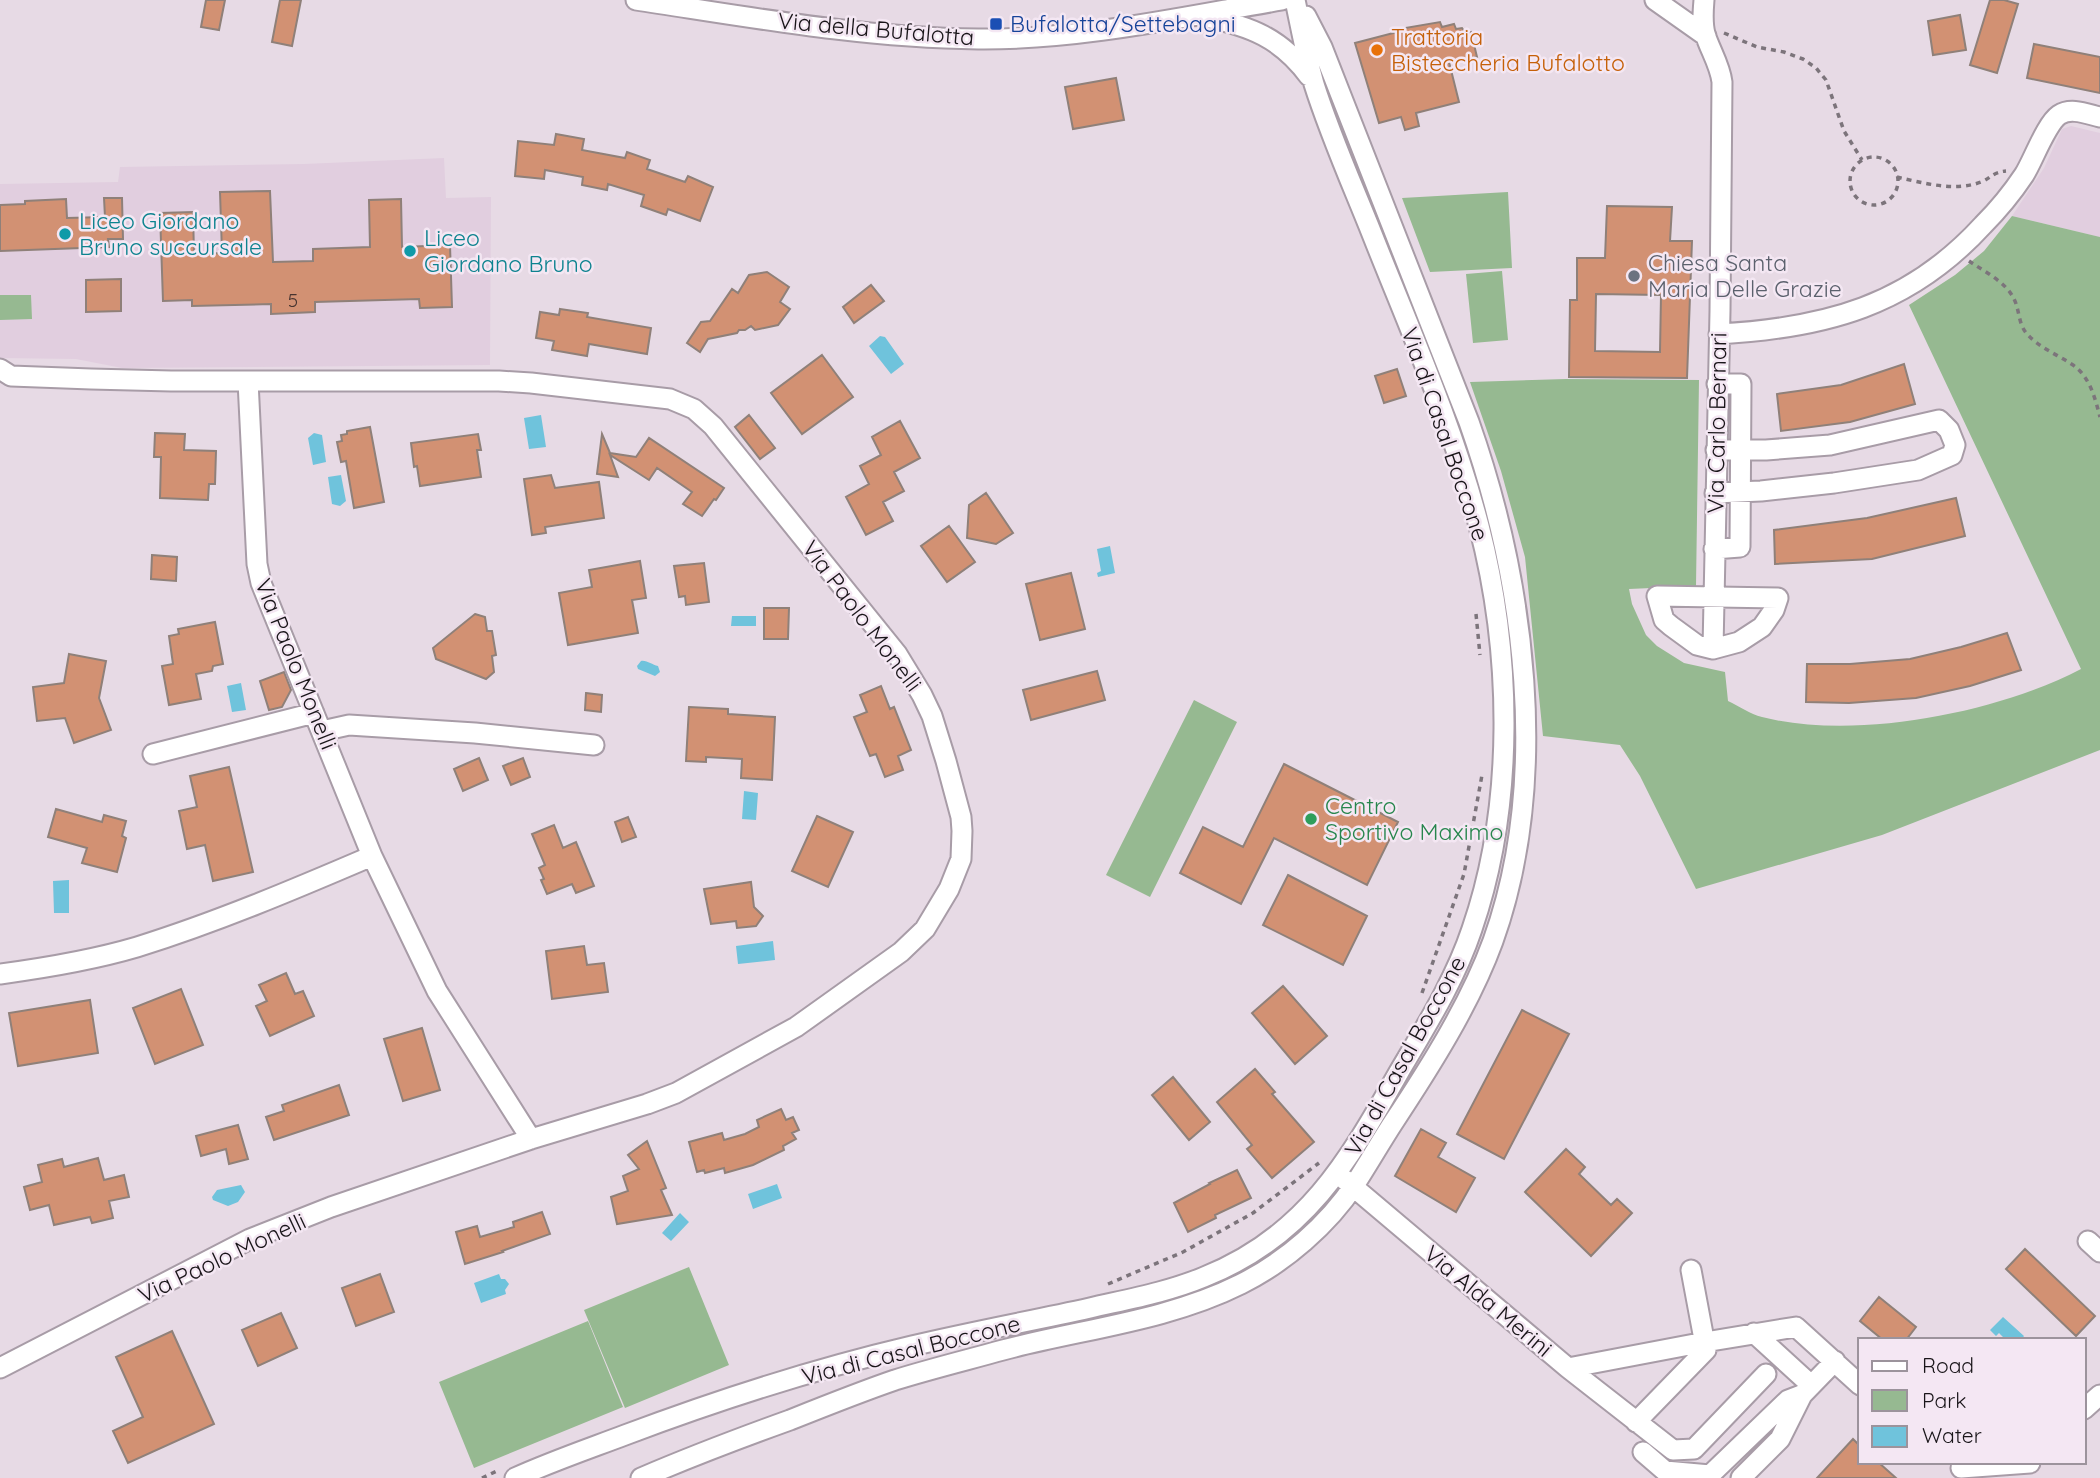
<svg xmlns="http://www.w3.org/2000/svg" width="2100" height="1478" viewBox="0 0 2100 1478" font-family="Quicksand,sans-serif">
<rect width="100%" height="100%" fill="#e7dae5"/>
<path fill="#e1cedf" d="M2071,126L2100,133V237L2012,216L2044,168L2062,129Z
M444,158L446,198L491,197L490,365L122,368L76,359L0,358V184L118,182L120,167L304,164Z"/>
<path fill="#96b991" d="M1508,192L1512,268L1430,272L1402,198Z
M2012,216L2100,237V750L1882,835L1696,889L1640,776L1620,745L1543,736L1525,557L1501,471L1470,382L1566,379L1699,380L1696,586L1629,589L1632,604L1646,635L1657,646L1684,663L1725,672L1728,701C1739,706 1750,714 1762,717C1854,741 1998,713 2081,669L1909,305L1955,275L1984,251Z
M1502,271L1508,340L1473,343L1466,274Z
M0,295H31L32,319L0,320Z
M1194,700L1237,722L1150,897L1106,875Z
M689,1267L729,1365L625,1408L584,1310Z
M588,1321L623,1407L474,1468L439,1382Z"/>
<path fill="#6fc3dc" d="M880,336L885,337L904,364L891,374L869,346Z
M541,415L546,447L529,449L524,418Z
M314,433L322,435L326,462L313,465L308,438Z
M341,475L346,501L340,506L332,504L328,477Z
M1110,546L1115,573L1098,577L1097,573L1101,571L1097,549Z
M732,616H756V626H731Z
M641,661C647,660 652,665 658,666L660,672L655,676L638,669L637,666Z
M241,683L246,710L232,712L227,686Z
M744,791L758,793L756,820L742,819Z
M69,880V913H54L53,881Z
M773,941L775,960L738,964L736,946Z
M777,1184L782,1198L753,1209L748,1194Z
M241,1185L245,1192L238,1202L228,1206L213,1200L212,1197L217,1190Z
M680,1213L689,1222L671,1241L662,1233Z
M499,1274L501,1279H505L509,1284L505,1290L506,1294L481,1303L474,1283Z
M2003,1317L2024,1336L2021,1340H2006L1999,1333L1996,1336L1990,1330Z"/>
<path fill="#d29173" stroke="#8f8079" stroke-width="2" fill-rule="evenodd" d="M206,0H225L219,30L201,27Z
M280,0H301L292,46L272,42Z
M1990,0H2004L2018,4L1997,73L1970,65Z
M1960,15L1966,50L1933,55L1928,21Z
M1440,22L1442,27L1454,24L1456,29L1462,28L1466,34L1471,32L1477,57L1449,62L1459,102L1416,113L1419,126L1405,130L1401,117L1379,123L1355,43L1405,30V28Z
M2034,44L2100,57V93L2027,78Z
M1116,78L1124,120L1073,129L1065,87Z
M556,134L584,139L582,150L625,158L627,152L650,160L647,169L685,182L688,176L713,187L700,221L668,209L666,215L641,206L644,195L608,184L607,190L582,185L583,177L545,170L544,179L515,176L518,141L554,145Z
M270,191L273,262L313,261V249L370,247L369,200L401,199L402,247L450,245L452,307L420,308L419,299L315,302V312L271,314V304L192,306V300L163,301L160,213L193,212L194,254L222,253L220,192Z
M104,198H122L123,239H108L109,247L0,251V205L25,204V201L66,199L67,218L105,217Z
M1607,206L1672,207L1670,241H1692L1687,378L1569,377L1570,300H1577V258H1605ZM1596,294L1661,295L1660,352L1595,351Z
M767,272L789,287L780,302L790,309L778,325L755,330L751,326L745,330H739L737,333L708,339L700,352L687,343L701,322L710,321L732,289L738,293L749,275Z
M121,279V311L86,312V280Z
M871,285L884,301L854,323L843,307Z
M560,309L588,313L587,317L651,328L647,354L589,344L587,356L552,350L554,341L536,338L540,312L559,315Z
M822,355L853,397L802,434L771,393Z
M1904,364L1915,404L1850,422L1781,431L1777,394L1841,385Z
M1397,369L1406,396L1384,403L1375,376Z
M749,415L775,448L760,459L735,427Z
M900,421L920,458L894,472L904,491L883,502L893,521L866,535L846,497L869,484L860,466L881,455L872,437Z
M370,427L384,502L354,508L346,461L341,462L337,442L342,441L341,435L347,434V431Z
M155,433L185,434L184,450L216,451L215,484H209L208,500L160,498L161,457H154Z
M478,434L481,450H477L481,477L420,486L417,466L414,467L411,443Z
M602,434L610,453L636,457L649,438L724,488L716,500L714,499L702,516L683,504L692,492L657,468L649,480L610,455L618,477L597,474Z
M551,475L555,488L599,482L604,518L545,527L546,533L532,535L524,479Z
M986,493L1013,533L996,544L967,538L969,505Z
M1956,498L1965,536L1872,559L1775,564L1774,530L1867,518Z
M949,526L975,562L947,582L921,546Z
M152,555L177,557L176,581L151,579Z
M640,561L646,598L632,600L638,633L568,645L559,593L592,587L589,570Z
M704,563L709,602L686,605L685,596L679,597L674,566Z
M1071,573L1085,629L1040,640L1026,584Z
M764,608H789L788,639H764Z
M475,614L485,617L487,631H492L496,655L492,656L494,672L486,679L436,659L433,648Z
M215,622L223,664L213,666L212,671L196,674L201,699L169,705L162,666L173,664L169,636L179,634L178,629Z
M2007,633L2021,670L1970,686L1916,698L1849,703L1806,702L1807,664H1850L1910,659L1961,647Z
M69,654L106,661L99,698L111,730L74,743L65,718L37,721L33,687L64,683Z
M1097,671L1105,700L1031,720L1023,690Z
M284,672L291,690L282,707L269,710L260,681Z
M881,686L890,709L894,707L911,750L898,756L903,770L885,777L876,754L870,756L854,717L867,712L860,695Z
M586,693L602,695L601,712L585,710Z
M689,707L728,709V714L775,717L772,780L741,778L742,759L706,757V762L686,761Z
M479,758L488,780L463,791L454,769Z
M523,758L530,777L511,785L503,766Z
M1284,764L1398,822L1367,885L1274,838L1241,904L1180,873L1203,827L1243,847Z
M229,767L253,872L213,881L205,845L187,849L179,811L197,807L190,776Z
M56,809L102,822L104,815L126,821L122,836L126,838L117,872L82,863L87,848L48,837Z
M817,816L853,832L828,887L792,871Z
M628,817L636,837L622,842L615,822Z
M554,825L563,848L576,842L594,886L576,893L572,884L547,894L541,880L544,879L539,868L545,865L532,834Z
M1288,875L1367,916L1343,965L1263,925Z
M751,882L754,907L763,916L756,926L737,928L736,921L711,924L704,889Z
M584,946L587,965L604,963L608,992L552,999L546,951Z
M286,973L295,994L303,991L314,1016L270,1036L256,1006L267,1001L259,985Z
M1283,986L1327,1036L1295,1064L1252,1013Z
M181,989L203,1045L155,1064L133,1008Z
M90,1000L98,1053L18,1066L9,1013Z
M1522,1010L1569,1034L1504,1159L1457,1134Z
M422,1028L440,1090L403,1101L384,1039Z
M1255,1069L1275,1092L1272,1094L1314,1142L1272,1178L1247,1149L1252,1145L1217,1102Z
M1173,1077L1210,1122L1189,1140L1152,1095Z
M339,1085L349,1115L274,1140L266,1117L284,1111L282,1105Z
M781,1109L786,1120L793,1117L799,1130L792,1133L796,1139L783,1146L784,1150L753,1165L725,1173L724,1168L705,1173L704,1170L697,1172L689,1142L722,1133L724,1140L745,1134L759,1127L757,1120Z
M238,1125L248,1159L229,1164L226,1149L201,1156L196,1136Z
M1421,1129L1446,1143L1438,1157L1475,1178L1456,1212L1395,1176Z
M647,1141L666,1188L661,1190L672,1215L617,1224L611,1197L628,1191L623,1176L639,1169L628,1155Z
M1566,1149L1585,1167L1579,1174L1611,1205L1617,1199L1632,1213L1591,1256L1525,1192Z
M98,1158L104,1180L124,1175L129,1197L109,1201L113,1218L92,1223L90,1217L54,1225L49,1205L30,1210L24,1187L42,1182L38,1165L62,1159L64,1167Z
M1237,1170L1251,1198L1215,1215L1216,1218L1188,1232L1174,1203L1210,1184L1209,1183Z
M542,1212L550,1234L502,1251L503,1252L465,1264L456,1232L477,1226L480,1237L514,1227L513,1222Z
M2025,1249L2095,1316L2076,1336L2006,1269Z
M380,1274L394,1312L356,1326L342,1288Z
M1879,1297L1916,1327L1906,1340H1883L1860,1321Z
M281,1313L297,1348L258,1366L242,1330Z
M172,1331L214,1424L128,1463L113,1431L143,1417L116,1357Z
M1853,1439L1860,1446V1462H1878L1896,1478H1817Z"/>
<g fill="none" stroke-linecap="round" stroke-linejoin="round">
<defs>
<path id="minor" d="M636,0C749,17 863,38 978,39C1080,40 1182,17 1282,0
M1655,0L1706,36
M1704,0C1703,12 1702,22 1705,34C1710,50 1720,65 1722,82L1720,311L1713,649
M1205,17C1250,26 1281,38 1309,76
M1719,334C1825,328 1909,306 1983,225C1998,210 2012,193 2024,175C2033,161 2046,124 2059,115C2071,107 2087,114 2100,117
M0,369L11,376L91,379L171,381H499L531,383L670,399L694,409L713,426L897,654L922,695L932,716L946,761L961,817L962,831L961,859L949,889L925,929L901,952L796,1027L676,1093L647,1104L531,1139L331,1207L250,1239L0,1368
M248,381L257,564L261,583L372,856
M1715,493L1761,491L1834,483L1918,470L1952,455L1955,445L1949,430L1939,420L1830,445L1766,450H1716
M1714,549L1740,547L1741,384H1717
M1657,596L1778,598L1774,610L1762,627L1739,642L1713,649L1697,645L1671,626L1664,620Z
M322,731L349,725L475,733L594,745
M153,754L314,713
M0,974C45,968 93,960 137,947C217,922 295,889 372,856L437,991L531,1139
M1344,1179L1568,1368L1705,1342L1796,1327L1860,1385
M2088,1241L2100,1252
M1754,1333L1811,1385
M1568,1368L1673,1450L1694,1449L1766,1374
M2084,1409L2100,1395
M1636,1422L1706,1350L1691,1270
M1643,1452L1665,1471L1710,1475
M1961,1468L2030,1463
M515,1478C550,1462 588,1449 625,1435C718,1400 814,1369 912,1346C971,1332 1031,1321 1090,1308C1129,1299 1168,1292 1204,1277C1305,1237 1348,1162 1399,1072C1426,1026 1455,980 1472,929C1515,804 1512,653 1479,526C1453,426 1410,330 1372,234C1352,184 1330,135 1314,84C1306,56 1301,28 1295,0
M641,1478C690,1457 740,1438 790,1420C825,1406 860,1392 895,1380C930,1369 967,1360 1003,1350C1082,1329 1167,1321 1241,1284C1285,1262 1328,1225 1355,1184C1368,1164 1380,1143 1393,1123C1430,1067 1470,1004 1493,941C1551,779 1525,581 1469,422L1322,47L1306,16
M1709,1478L1710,1475L1788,1400L1801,1395
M1741,1478L1780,1439L1802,1395L1835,1361"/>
</defs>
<use href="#minor" stroke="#a89ca7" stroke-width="23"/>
<path stroke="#7c747b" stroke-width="3.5" stroke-dasharray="5 5" stroke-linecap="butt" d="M1724,33L1757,47L1784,52L1803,59L1816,68L1826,80L1844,131L1862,160
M1850 181a24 24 0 1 1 48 0a24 24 0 1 1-48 0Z
M1897,177C1923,183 1955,192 1981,182C1991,178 1993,172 2006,171
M1969,261C1985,272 2006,282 2014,299C2020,311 2018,325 2028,335C2040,348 2058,355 2073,365C2090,377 2095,398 2100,417
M1476,614L1480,655
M1422,993L1464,874L1482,775
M1108,1284L1183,1252L1253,1213L1319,1163
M482,1478L499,1470"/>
<use href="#minor" stroke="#fff" stroke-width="19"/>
</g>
<rect fill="#1a4fb4" stroke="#f4e7f3" stroke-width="2.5" x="989" y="17" width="14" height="14" rx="3.5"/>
<circle fill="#e8710a" stroke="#f4e7f3" stroke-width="2.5" cx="1377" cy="50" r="7"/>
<g fill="#0f9aa8" stroke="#f4e7f3" stroke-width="2.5">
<circle cx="65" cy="234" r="7"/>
<circle cx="410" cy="251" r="7"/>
</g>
<circle fill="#6b7280" stroke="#f4e7f3" stroke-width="2.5" cx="1634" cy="276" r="7"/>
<circle fill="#2e9e5b" stroke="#f4e7f3" stroke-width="2.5" cx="1311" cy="819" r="7"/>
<g text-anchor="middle" stroke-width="5" stroke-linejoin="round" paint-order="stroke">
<g font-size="19" fill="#473430">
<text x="293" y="307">5</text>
</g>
<g font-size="23" fill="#164399" stroke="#f4e7f3" text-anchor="start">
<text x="1010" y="32">Bufalotta/Settebagni</text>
</g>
<g font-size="23" fill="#191519" stroke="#f4e7f3">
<text transform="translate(876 29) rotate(5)" y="8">Via della Bufalotta</text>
<text transform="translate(1717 423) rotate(-89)" y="8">Via Carlo Bernari</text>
<text transform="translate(1445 434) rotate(71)" y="8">Via di Casal Boccone</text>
<text transform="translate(862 616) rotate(53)" y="8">Via Paolo Monelli</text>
<text transform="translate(296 664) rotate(68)" y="8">Via Paolo Monelli</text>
<text transform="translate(1405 1056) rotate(-61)" y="8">Via di Casal Boccone</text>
<text transform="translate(222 1258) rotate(-25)" y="8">Via Paolo Monelli</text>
<text transform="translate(1488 1301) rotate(40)" y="8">Via Alda Merini</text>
<text transform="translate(911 1350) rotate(-14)" y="8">Via di Casal Boccone</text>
</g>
<g font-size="23" fill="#c56008" stroke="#f4e7f3" text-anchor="start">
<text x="1391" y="45">Trattoria<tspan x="1391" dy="26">Bisteccheria Bufalotto</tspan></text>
</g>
<g font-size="23" fill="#0d838f" stroke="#f4e7f3" text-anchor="start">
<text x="79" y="229">Liceo Giordano<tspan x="79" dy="26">Bruno succursale</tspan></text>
<text x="424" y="246">Liceo<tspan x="424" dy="26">Giordano Bruno</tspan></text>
</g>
<g font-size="23" fill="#5b616d" stroke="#f4e7f3" text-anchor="start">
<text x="1648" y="271">Chiesa Santa<tspan x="1648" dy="26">Maria Delle Grazie</tspan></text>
</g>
<g font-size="23" fill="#27864d" stroke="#f4e7f3" text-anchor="start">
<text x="1325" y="814">Centro<tspan x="1325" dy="26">Sportivo Maximo</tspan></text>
</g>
</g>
<rect x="1858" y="1338" width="228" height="126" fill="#f4e7f3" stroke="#9c939c" stroke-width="2"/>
<rect x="1872" y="1361" width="35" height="10" fill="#ffffff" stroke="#9c939c" stroke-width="2"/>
<text x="1922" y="1373" font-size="21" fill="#191519">Road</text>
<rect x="1872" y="1390" width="35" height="21" fill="#96b991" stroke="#9c939c" stroke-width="2"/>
<text x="1922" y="1408" font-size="21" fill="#191519">Park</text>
<rect x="1872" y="1426" width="35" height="21" fill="#6fc3dc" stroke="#9c939c" stroke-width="2"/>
<text x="1922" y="1443" font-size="21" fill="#191519">Water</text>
</svg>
